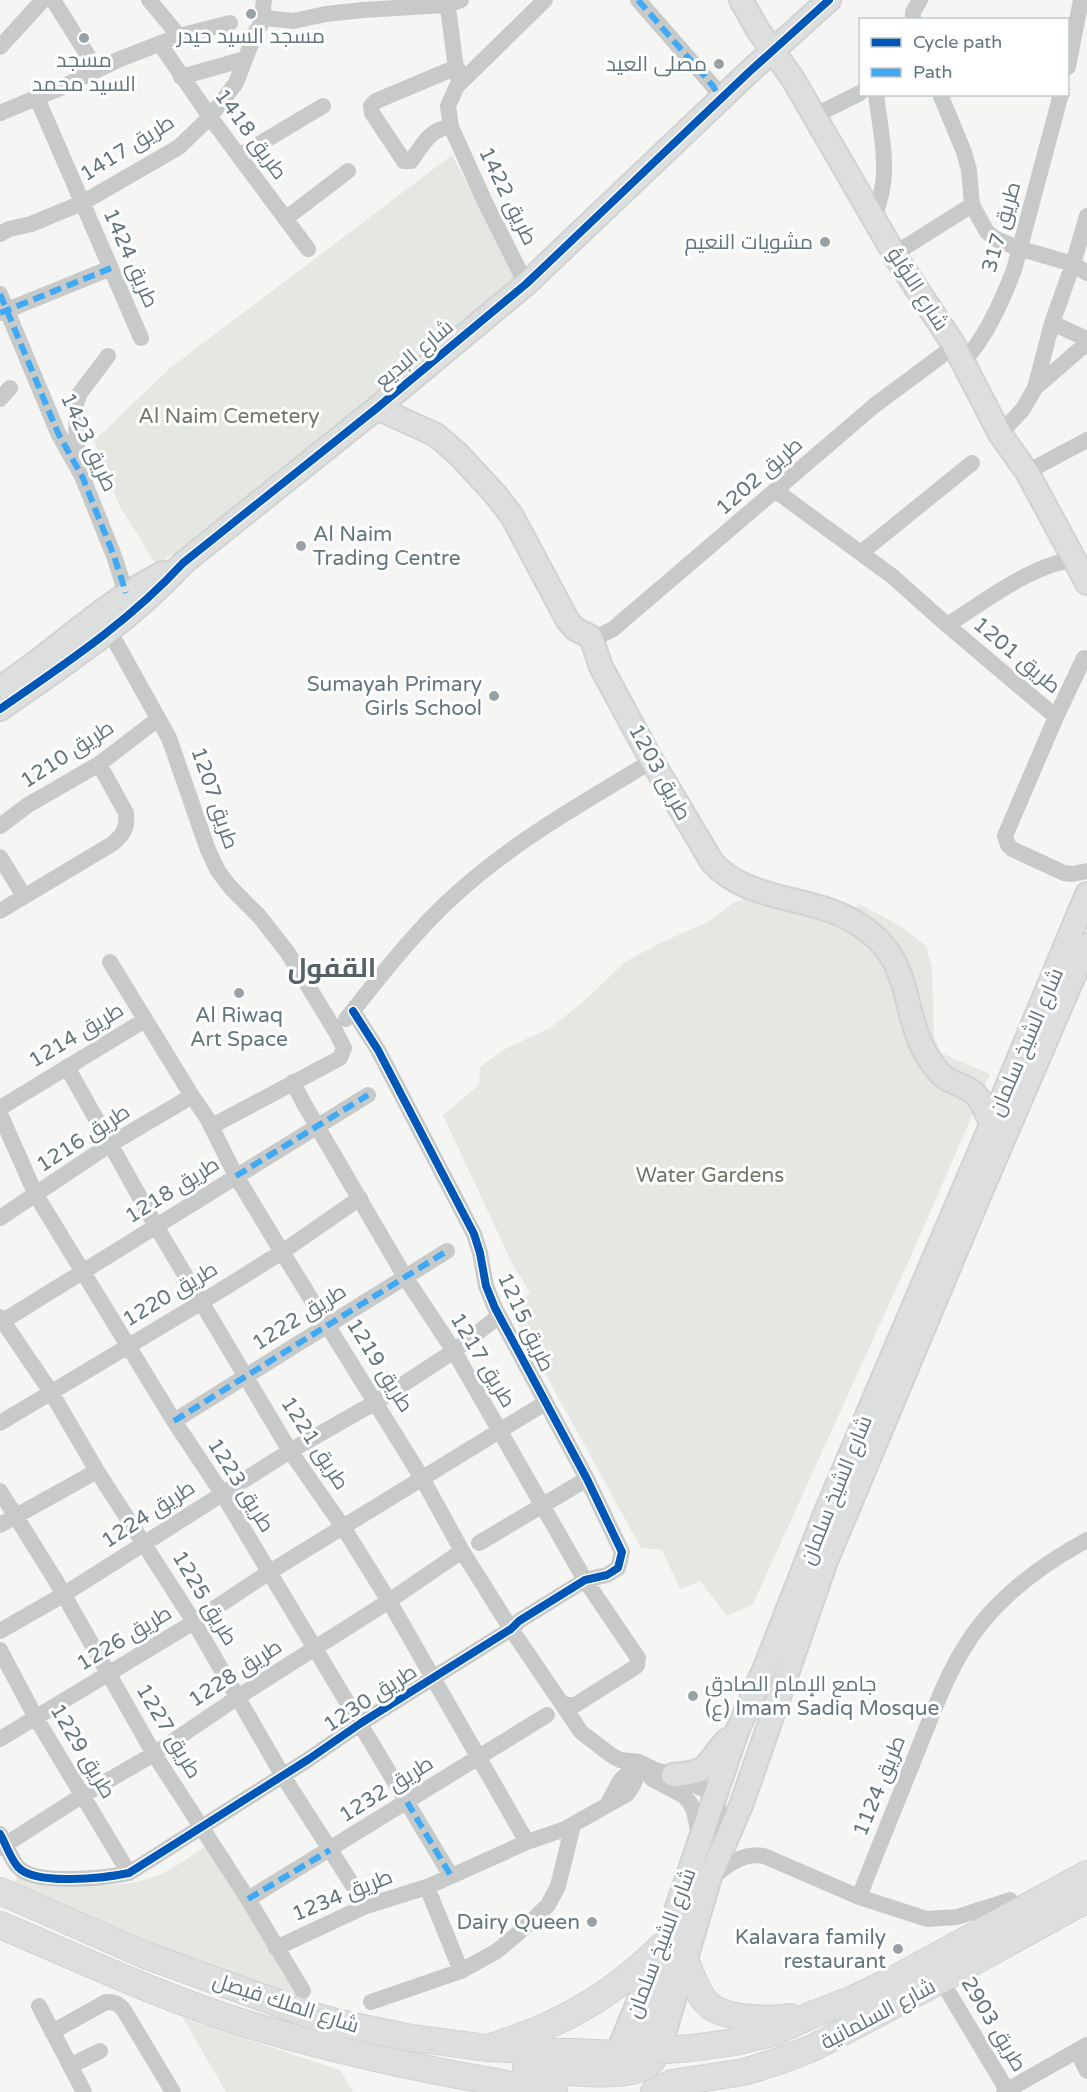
<svg xmlns="http://www.w3.org/2000/svg" width="1087" height="2092" viewBox="0 0 1087 2092" font-family="'Varela Round',Cairo,sans-serif">
<rect width="100%" height="100%" fill="#f5f5f4"/>
<path fill="#e4e7e2" d="M452,155L521,284L157,566L119,505L94,441L169,369Z
M783,887L845,918L859,904L902,927L926,946L932,968L934,1037L941,1053L990,1074L919,1238L753,1604L727,1616L700,1581L680,1589L662,1550L641,1548L508,1306L530,1293L511,1261L443,1115L479,1085L480,1067L505,1049L550,1028L583,1002L625,962L660,943L708,922L733,903Z
M208,1845L298,1999L51,1908L11,1888L19,1874C66,1882 116,1894 161,1874C177,1867 193,1854 208,1845Z
M183,2018L340,2070L353,2092H226Z"/>
<g fill="none" stroke-linecap="round" stroke-linejoin="round">
<defs>
<path id="secondary" d="M741,0L758,30L793,79L899,262L954,345L1000,434L1027,472L1087,583
M377,408L436,435L458,454L495,494L512,516L568,621L575,629L591,637L601,667L652,761L712,862C747,902 809,895 853,921C920,959 896,1013 933,1065C946,1083 953,1080 970,1090C981,1097 987,1113 991,1125
M0,688C56,651 103,603 163,573
M0,709C65,664 130,621 183,563L377,408L526,284L749,72L829,0
M673,1775C713,1772 703,1765 727,1740
M676,1911L737,1731L766,1665L827,1509L991,1125L1087,894
M659,2051L709,1880L742,1803L826,1561L979,1196L1087,945
M617,2054L661,1947"/>
<path id="primary" d="M0,1891L145,1955L305,2013L335,2022L406,2037L486,2048L617,2054L691,2048L735,2042L773,2033L814,2014L853,1999L891,1981L1087,1874
M0,1925C83,1960 165,1999 250,2025C350,2056 452,2075 554,2092
M686,1962C692,1975 697,1994 708,2004C725,2020 769,2020 790,2017
M494,2046C512,2039 533,2033 551,2024C593,2005 630,1978 662,1946
M526,2067C554,2070 624,2081 647,2065C651,2062 654,2058 657,2054
M641,2068L644,2052L679,1936L683,1894
M654,2092L672,2083L744,2072L779,2061L813,2048L941,1980L1087,1899"/>
</defs>
<use href="#secondary" stroke="#d1d2d2" stroke-width="26"/>
<use href="#primary" stroke="#d0d1d1" stroke-width="28"/>
<path stroke="#c8caca" stroke-width="16" d="M53,0L97,70
M149,0L179,36
M264,0L263,9L265,18
M447,0L457,76
M638,0L713,86L721,100
M265,18L293,21L326,14L363,10L447,5L461,0
M913,20V12L920,0
M160,44L210,117L308,249
M0,47L43,0
M1068,67L1081,0
M181,77L245,59
M940,94L964,152L969,170L972,205L987,232L996,239L1018,248L1073,264L1087,273
M37,98L141,338
M0,113L60,88L120,59L179,36L230,23
M814,116L860,93
M451,127C431,128 423,144 413,158L411,161H404L372,113L371,106L376,101L457,67
M239,156L323,106
M873,218C893,176 881,138 876,94
M285,219L348,171
M0,234L9,229L31,224L82,203L179,147L210,117L236,83L256,31L265,18
M894,254L972,205
M526,284L485,202L451,127L448,106L457,86L545,0
M0,294L58,433L82,476L114,556L126,593
M0,313L111,268
M1052,323L1087,339
M963,362C986,338 1002,301 1014,270L1061,94
M1035,388L1087,343
M0,399L10,388
M1000,434L1023,409L1035,388L1052,323L1073,264L1087,216
M77,462L76,404L80,393L108,356
M1027,472L1087,440
M776,491L892,576L947,625L1056,717
M862,552L972,463
M947,625C983,603 1033,563 1075,560
M110,632L169,738L208,850L218,871L231,888L259,916L288,953L336,1032L344,1048L340,1058L212,1126
M591,637L599,636L613,629L875,405L941,356L954,345
M1084,658L1056,717L1005,836L1008,845L1012,849L1064,873L1072,874L1087,871
M0,826L28,805L99,764L158,719
M0,857L24,896
M0,911L112,844C123,835 128,828 126,813L99,764
M110,962L192,1096L207,1118L236,1176L282,1252L422,1478L462,1551L511,1629L581,1732L611,1755L620,1760L639,1762L655,1770L673,1775L714,1794L722,1821L723,1841
M346,1019C381,976 414,932 455,895C514,841 584,802 652,761
M67,1067L156,1226L290,1451L343,1527L389,1601L527,1842
M293,1082L303,1102L405,1277L454,1351L585,1580L638,1658L637,1665L634,1668L575,1705H565L561,1702
M0,1108L145,1020
M0,1114L36,1195L174,1421L222,1493L451,1876
M0,1218L109,1145L192,1096
M0,1317L51,1392L97,1471L194,1622L283,1776L366,1906
M0,1323L368,1095
M174,1421L447,1251
M0,1423L202,1302L282,1252L360,1198
M0,1491L56,1581L154,1754L248,1899L303,1991
M0,1525L97,1471
M479,1543L587,1479
M0,1631L63,1595L290,1451L376,1402L454,1351L499,1316
M0,1650L36,1718L129,1873
M0,1739L194,1622L268,1573L545,1403
M643,1768L652,1779L684,1796L690,1803L694,1811L700,1839
M607,1805L620,1781L639,1762
M0,1834C6,1844 10,1858 18,1867C35,1886 105,1878 129,1873L309,1759L361,1723L511,1629L519,1621L585,1580L607,1575L618,1568L622,1552L587,1479L495,1308L486,1286L480,1253L474,1234L378,1050L353,1011
M0,1848L83,1795L154,1754L238,1697L389,1601L462,1551
M710,1879C726,1866 742,1852 764,1856L859,1897L927,1919L957,1917L1010,1900
M427,1887L461,1971
M859,1897C878,1848 898,1800 917,1752C935,1708 950,1663 980,1625C1008,1590 1048,1561 1087,1540
M248,1899L547,1715
M276,1948L366,1906L427,1887L527,1842L565,1829L627,1794C635,1785 637,1775 639,1762
M941,1980L1007,2090
M371,2002L461,1971L497,1951L530,1923L548,1905L558,1886L573,1825
M39,2006L84,2092
M52,2032L106,2002C115,2002 120,2004 125,2012L173,2092
M1077,2051L1087,2071
M70,2066L100,2051
M1004,2092L1087,2045"/>
<use href="#secondary" stroke="#dddede" stroke-width="22"/>
<use href="#primary" stroke="#dddede" stroke-width="26"/>
<path stroke="#3fa9f5" stroke-width="6" stroke-dasharray="12 6" stroke-linecap="butt" d="M638,0L713,86L721,100
M0,294L58,433L82,476L114,556L126,593
M0,313L111,268
M236,1176L368,1095
M174,1421L447,1251
M407,1802L451,1876
M248,1899L330,1850"/>
<defs>
<path id="cycleway" d="M0,709C65,664 130,621 183,563L377,408L526,284L749,72L829,0
M0,1834C6,1844 10,1858 18,1867C35,1886 105,1878 129,1873L309,1759L361,1723L511,1629L519,1621L585,1580L607,1575L618,1568L622,1552L587,1479L495,1308L486,1286L480,1253L474,1234L378,1050L353,1011"/>
</defs>
<use href="#cycleway" stroke="#fff" stroke-width="11"/>
<use href="#cycleway" stroke="#0057b8" stroke-width="8"/>
</g>
<g fill="#96a2a6" stroke="#fff" stroke-width="2">
<circle cx="251" cy="14" r="6"/>
<circle cx="84" cy="38" r="6"/>
<circle cx="719" cy="64" r="6"/>
<circle cx="825" cy="242" r="6"/>
<circle cx="301" cy="546" r="6"/>
<circle cx="494" cy="696" r="6"/>
<circle cx="239" cy="993" r="6"/>
<circle cx="693" cy="1696" r="6"/>
<circle cx="592" cy="1922" r="6"/>
<circle cx="898" cy="1949" r="6"/>
</g>
<g text-anchor="middle" stroke-width="6" stroke-linejoin="round" paint-order="stroke">
<g font-size="21" fill="#63767c" stroke="#fff" text-anchor="end">
<text x="251" y="43" text-anchor="middle">مسجد السيد حيدر</text>
<text x="84" y="67" text-anchor="middle">مسجد<tspan x="84" dy="24">السيد محمد</tspan></text>
<text x="707" y="71">مصلى العيد</text>
<text x="813" y="249">مشويات النعيم</text>
<text x="313" y="541" text-anchor="start">Al Naim<tspan x="313" dy="24">Trading Centre</tspan></text>
<text x="482" y="691">Sumayah Primary<tspan x="482" dy="24">Girls School</tspan></text>
<text x="239" y="1022" text-anchor="middle">Al Riwaq<tspan x="239" dy="24">Art Space</tspan></text>
<text x="705" y="1691" text-anchor="start">جامع الإمام الصادق<tspan x="705" dy="24">(ع) Imam Sadiq Mosque</tspan></text>
<text x="580" y="1929">Dairy Queen</text>
<text x="886" y="1944">Kalavara family<tspan x="886" dy="24">restaurant</tspan></text>
</g>
<g font-size="21" fill="#63767c" stroke="#fff">
<text transform="translate(251 134) rotate(54)" y="7">طريق 1418</text>
<text transform="translate(127 148) rotate(-32)" y="7">طريق 1417</text>
<text transform="translate(508 196) rotate(64)" y="7">طريق 1422</text>
<text transform="translate(1001 227) rotate(-74)" y="7">طريق 317</text>
<text transform="translate(131 258) rotate(66)" y="7">طريق 1424</text>
<text transform="translate(918 289) rotate(57)" y="7">شارع اللؤلؤ</text>
<text transform="translate(414 354) rotate(-40)" y="7">شارع البديع</text>
<text transform="translate(89 442) rotate(65)" y="7">طريق 1423</text>
<text transform="translate(759 476) rotate(-41)" y="7">طريق 1202</text>
<text transform="translate(1017 655) rotate(40)" y="7">طريق 1201</text>
<text transform="translate(67 754) rotate(-33)" y="7">طريق 1210</text>
<text transform="translate(660 772) rotate(61)" y="7">طريق 1203</text>
<text transform="translate(215 798) rotate(71)" y="7">طريق 1207</text>
<text transform="translate(76 1035) rotate(-31)" y="7">طريق 1214</text>
<text transform="translate(1026 1042) rotate(-67)" y="7">شارع الشيخ سلمان</text>
<text transform="translate(83 1138) rotate(-33)" y="7">طريق 1216</text>
<text transform="translate(172 1190) rotate(-32)" y="7">طريق 1218</text>
<text transform="translate(170 1294) rotate(-31)" y="7">طريق 1220</text>
<text transform="translate(299 1317) rotate(-32)" y="7">طريق 1222</text>
<text transform="translate(526 1322) rotate(65)" y="7">طريق 1215</text>
<text transform="translate(483 1360) rotate(59)" y="7">طريق 1217</text>
<text transform="translate(380 1365) rotate(58)" y="7">طريق 1219</text>
<text transform="translate(315 1443) rotate(57)" y="7">طريق 1221</text>
<text transform="translate(241 1485) rotate(58)" y="7">طريق 1223</text>
<text transform="translate(836 1490) rotate(-68)" y="7">شارع الشيخ سلمان</text>
<text transform="translate(148 1514) rotate(-33)" y="7">طريق 1224</text>
<text transform="translate(205 1598) rotate(59)" y="7">طريق 1225</text>
<text transform="translate(124 1638) rotate(-31)" y="7">طريق 1226</text>
<text transform="translate(235 1673) rotate(-33)" y="7">طريق 1228</text>
<text transform="translate(370 1698) rotate(-33)" y="7">طريق 1230</text>
<text transform="translate(169 1731) rotate(59)" y="7">طريق 1227</text>
<text transform="translate(83 1751) rotate(59)" y="7">طريق 1229</text>
<text transform="translate(879 1786) rotate(-68)" y="7">طريق 1124</text>
<text transform="translate(386 1789) rotate(-32)" y="7">طريق 1232</text>
<text transform="translate(342 1895) rotate(-22)" y="7">طريق 1234</text>
<text transform="translate(661 1943) rotate(-69)" y="7">شارع الشيخ سلمان</text>
<text transform="translate(286 2003) rotate(18)" y="7">شارع الملك فيصل</text>
<text transform="translate(878 2014) rotate(-28)" y="7">شارع السلمانية</text>
<text transform="translate(994 2024) rotate(59)" y="7">طريق 2903</text>
</g>
<g font-size="21" fill="#6d7966" stroke="#fff">
<text x="229" y="423">Al Naim Cemetery</text>
<text x="710" y="1182">Water Gardens</text>
</g>
<g font-size="27" font-weight="bold" fill="#556267" stroke="#fff">
<text x="332" y="977">القفول</text>
</g>
</g>
<rect x="859" y="18" width="210" height="78" fill="#ffffff" stroke="#c1c8cb" stroke-width="1.5"/>
<rect x="871" y="38" width="30" height="9" fill="#0057b8" stroke="#c1c8cb" stroke-width="1.5"/>
<text x="913" y="48" font-size="18" fill="#63767c">Cycle path</text>
<rect x="871" y="68" width="30" height="9" fill="#3fa9f5" stroke="#c1c8cb" stroke-width="1.5"/>
<text x="913" y="78" font-size="18" fill="#63767c">Path</text>
</svg>
